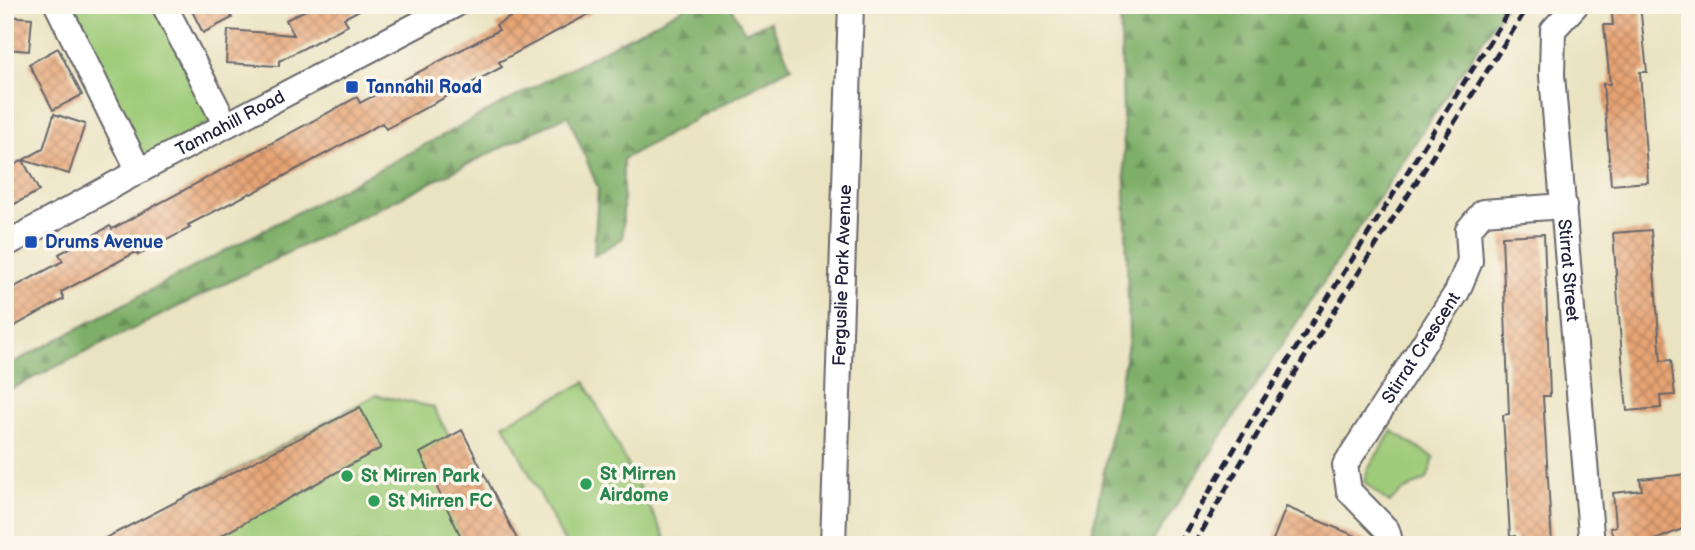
<svg xmlns="http://www.w3.org/2000/svg" width="1695" height="550" viewBox="0 0 1695 550" font-family="'Balsamiq Sans',sans-serif">
<defs>
<pattern id="forest-firs" width="22" height="20" patternUnits="userSpaceOnUse" patternTransform="scale(1.75)"><rect width="22" height="20" fill="#7eaf68"/><path d="M5 1l3.5 6h-7zM16 11l3.5 6h-7z" fill="#678e57"/></pattern>
<pattern id="building-cross-hatch" width="8" height="8" patternUnits="userSpaceOnUse" patternTransform="scale(1.75)"><rect width="8" height="8" fill="#e7a474"/><path d="M0 0l8 8M0 8l8-8" fill="none" stroke="#bb8560"/></pattern>
</defs>
<rect width="100%" height="100%" fill="#fbf7ec"/>
<filter id="ink" filterUnits="userSpaceOnUse"><feTurbulence type="fractalNoise" baseFrequency=".0143" numOctaves="2"/><feDisplacementMap in="SourceGraphic" scale="14" xChannelSelector="R" yChannelSelector="G"/><feConvolveMatrix kernelMatrix="1 2 1 2 8 2 1 2 1" color-interpolation-filters="sRGB"/></filter>
<filter id="wash" filterUnits="userSpaceOnUse"><feTurbulence type="fractalNoise" baseFrequency=".00686" numOctaves="4" result="noise"/><feDisplacementMap in="SourceGraphic" scale="28" xChannelSelector="R" yChannelSelector="G"/><feGaussianBlur stdDeviation="1.57" result="paint"/><feColorMatrix in="noise" values="0 0 0 0 0 0 0 0 0 0 0 0 0 0 0 0 0 1.4 0 .05"/><feComposite in="paint" operator="in"/></filter>
<g filter="url(#wash)">
<rect width="100%" height="100%" fill="#eae3c1"/>
<path fill="#9ecb78" stroke="#60765a" stroke-width="2" d="M65,5H154L214,120L143,159Z
M585,382L669,545H566L504,424Z
M376,395L433,407L508,545H96Z
M1392,431L1434,458L1427,479L1401,492L1389,503L1364,482L1368,469Z"/>
<path fill="url(#forest-firs)" stroke="#506852" stroke-width="2" d="M689,5H730L745,32L770,21L791,67L623,159V238L594,256L598,188L568,115L5,392V367Z
M1120,5H1506L1150,545H1090L1129,338Z"/>
<g id="blocks">
<path fill="url(#building-cross-hatch)" d="M189,5H226L232,18L203,33Z
M315,5H369L344,18L348,25L279,61V66L226,63L228,30L294,35L286,20Z
M532,5H606L499,62L502,67L386,129L382,123L251,194L250,193L188,225L190,228L138,255L136,252L61,292L64,299L13,327L5,312V292L63,261L59,254L110,226L112,229L357,97L360,103L499,30L496,25Z
M1611,5H1640L1647,72H1640L1648,182L1611,185L1603,84H1610L1604,25H1613Z
M5,16L32,18L29,51L5,49Z
M58,48L82,95L53,110L29,64Z
M54,114L85,124L69,174L23,160L43,149Z
M23,160L39,191L5,209V170Z
M1651,230L1661,361L1671,360L1675,395L1660,396L1661,408L1627,411L1622,357L1613,233Z
M1544,234L1550,396H1543L1552,545H1515V536L1510,537L1503,415L1509,414L1502,236Z
M360,407L381,448L204,545H92Z
M462,430L520,545H465L420,453Z
M1690,474V526L1642,545H1617L1610,528L1616,526L1613,493L1642,490L1640,479Z
M1286,507L1375,544L1376,545H1271Z"/>
</g>
</g>
<g filter="url(#ink)">
<use href="#blocks" fill-opacity="0" stroke="#68666a" stroke-width="2"/>
<g fill="none" stroke-linecap="round" stroke-linejoin="round">
<defs>
<g id="minor">
<path d="M57,5L139,171"/>
<path d="M164,5L226,125"/>
<path id="s1" d="M1576,5L1553,30L1552,75L1592,545"/>
<path id="s2" d="M5,245L139,171L455,5"/>
<path id="s3" d="M833,545L851,5"/>
<path id="s4" d="M1391,545L1387,530L1349,491L1345,465L1457,292L1470,261L1468,230L1483,212L1564,206"/>
</g>
</defs>
<use href="#minor" stroke="#68666a" stroke-width="28"/>
<use href="#minor" stroke="#fff" stroke-width="24"/>
<path stroke="#22223b" stroke-width="5" stroke-dasharray="10 5" stroke-linecap="butt" d="M1178,545L1262,402L1513,5
M1194,545L1270,412L1529,5"/>
</g>
</g>
<g fill="#1a4fb4" stroke="#fbf7ec" stroke-width="2.5">
<rect x="345" y="80" width="14" height="14" rx="3.5"/>
<rect x="24" y="235" width="14" height="14" rx="3.5"/>
</g>
<g fill="#2e9e5b" stroke="#fbf7ec" stroke-width="2.5">
<circle cx="347" cy="476" r="7"/>
<circle cx="586" cy="484" r="7"/>
<circle cx="374" cy="501" r="7"/>
</g>
<g text-anchor="middle" stroke-width="7" stroke-linejoin="round" paint-order="stroke">
<g font-size="18" font-weight="bold" fill="#164399" stroke="#fbf7ec" text-anchor="start">
<text x="366" y="93">Tannahil Road</text>
<text x="45" y="248">Drums Avenue</text>
</g>
<g font-size="18" fill="#22223b" stroke="#fbf7ec">
<text dy="6" stroke="none"><textPath href="#s2" startOffset="256">Tannahill Road</textPath></text>
<text dy="6" stroke="none"><textPath href="#s1" startOffset="275">Stirrat Street</textPath></text>
<text dy="6" stroke="none"><textPath href="#s3" startOffset="270">Ferguslie Park Avenue</textPath></text>
<text dy="6" stroke="none"><textPath href="#s4" startOffset="236">Stirrat Crescent</textPath></text>
</g>
<g font-size="18" font-weight="bold" fill="#27864d" stroke="#fbf7ec" text-anchor="start">
<text x="600" y="480">St Mirren<tspan x="600" dy="21">Airdome</tspan></text>
<text x="361" y="482">St Mirren Park</text>
<text x="388" y="507">St Mirren FC</text>
</g>
</g>
<rect width="1695" height="550" fill="none" stroke="#fbf7ec" stroke-width="28"/>
</svg>
